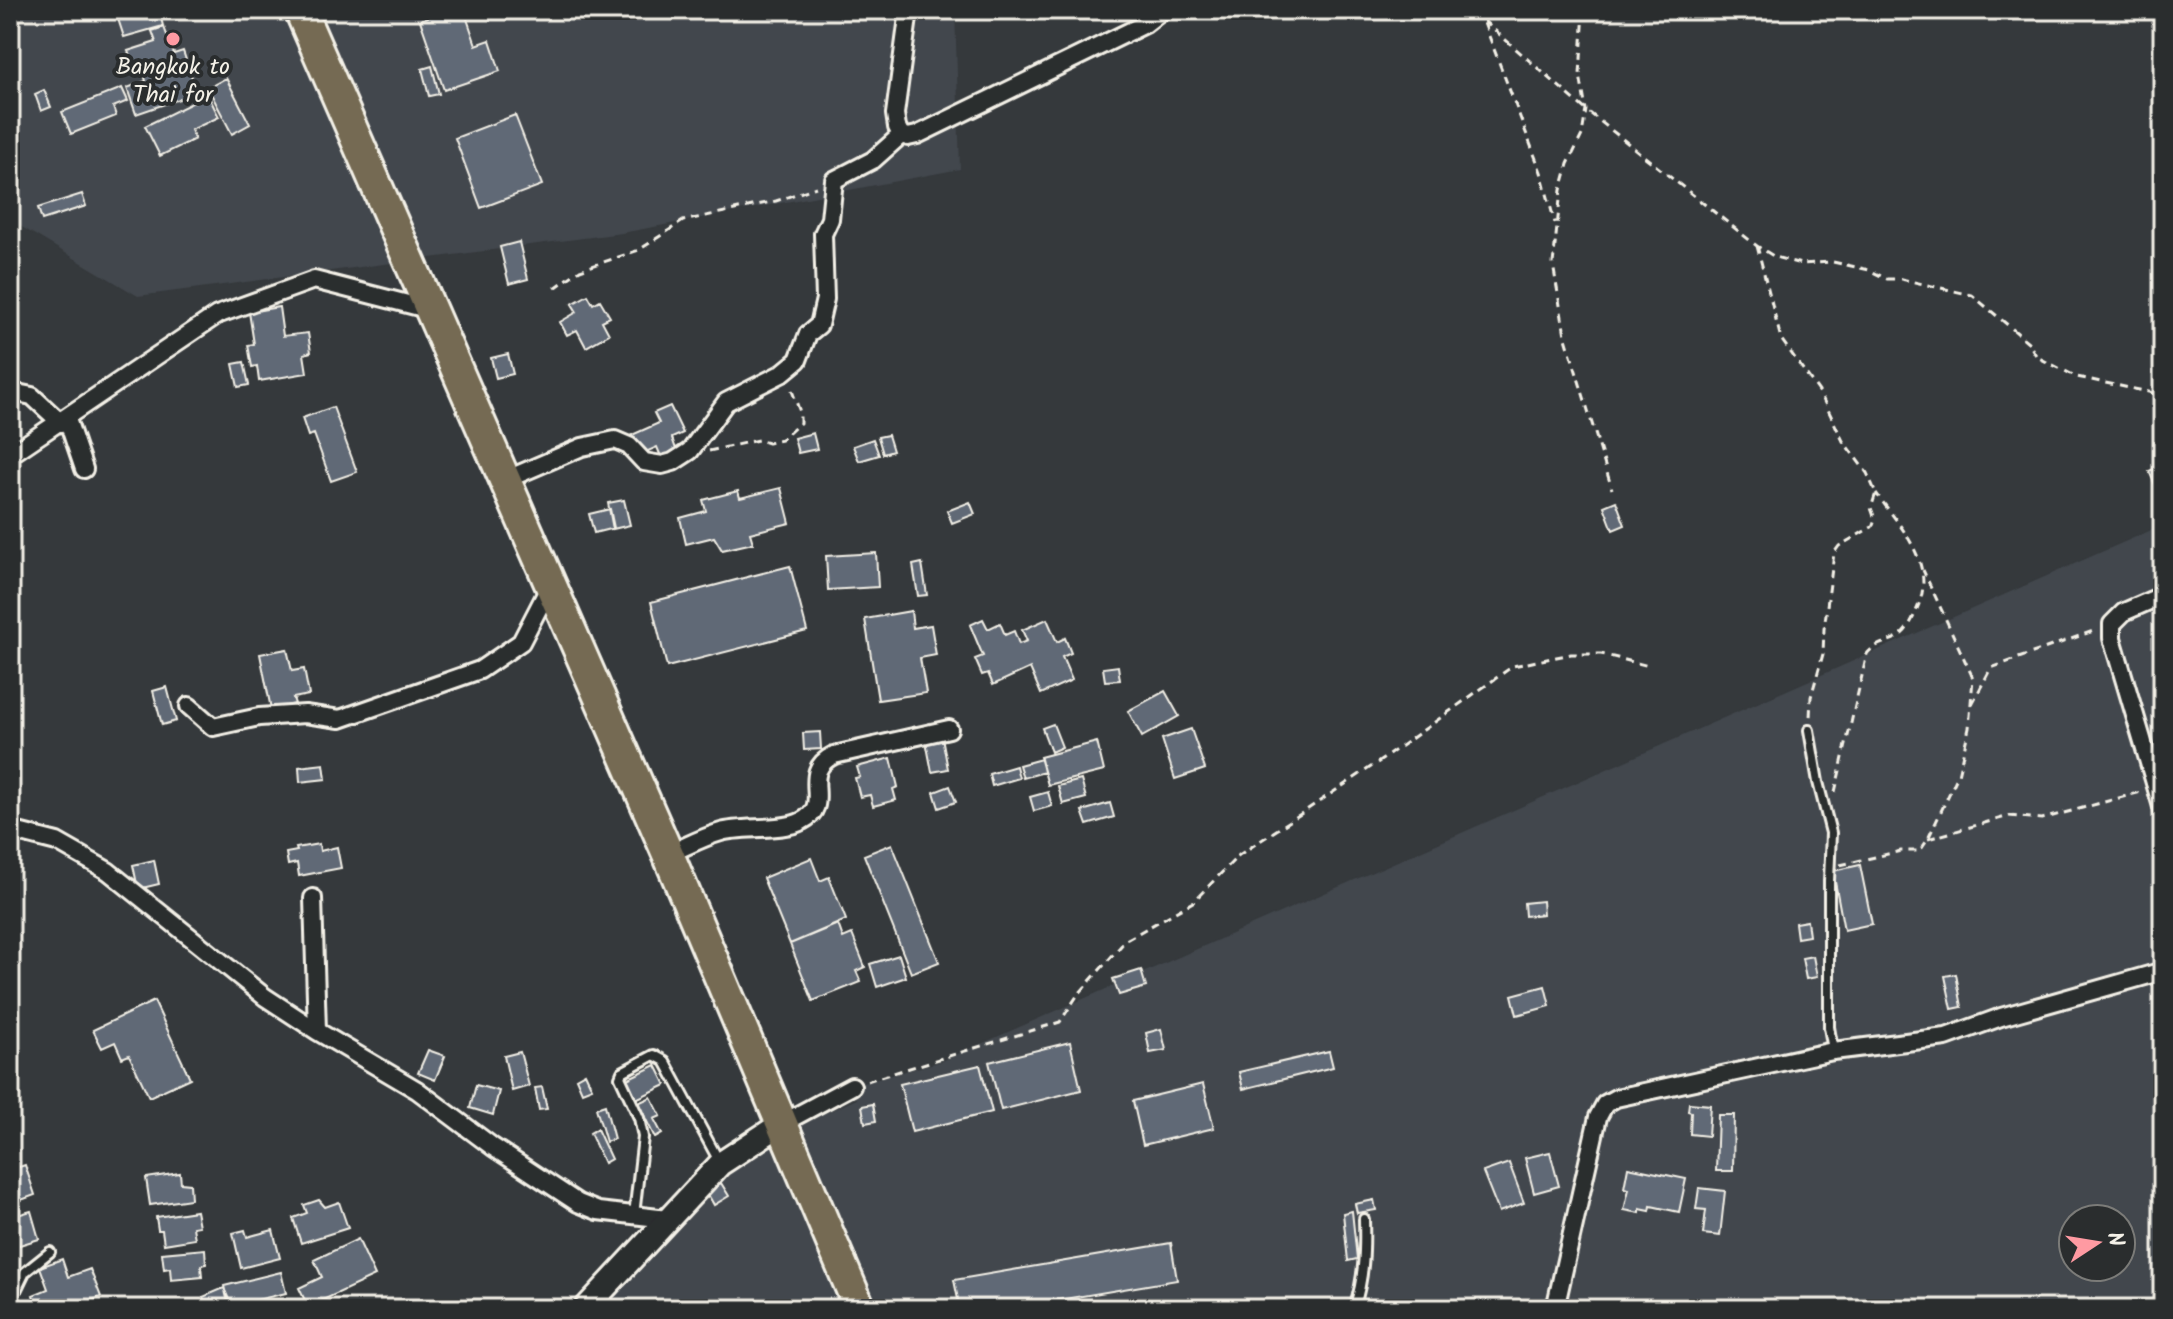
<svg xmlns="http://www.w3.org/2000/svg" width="2173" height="1319" viewBox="0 0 2173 1319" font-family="Kalam,sans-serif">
<rect width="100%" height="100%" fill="#35393c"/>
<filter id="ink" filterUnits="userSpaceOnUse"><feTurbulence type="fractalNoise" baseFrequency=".0125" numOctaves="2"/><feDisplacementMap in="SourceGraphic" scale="16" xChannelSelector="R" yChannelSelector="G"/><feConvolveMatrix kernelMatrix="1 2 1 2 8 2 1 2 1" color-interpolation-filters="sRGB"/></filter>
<g filter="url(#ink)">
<path fill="#42474d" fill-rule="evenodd" d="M10,10H955L960,169L622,233L138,296L10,220Z
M2163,525V1309H602L747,1147L857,1099L852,1086L942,1061ZM2073,1219H2121V1267H2073Z"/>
<path fill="#606976" stroke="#f4f1e8" stroke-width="2" d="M122,10H159L163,26L124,37L118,19L124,17Z
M448,10H464L476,45L490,40L500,71L444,90L420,20Z
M164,27L174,54L183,51L197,93L136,114L127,88L146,81L142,68L135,71L128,51L156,42L152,31Z
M432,66L439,94L429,96L422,69Z
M226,78L250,124L232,134L208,88Z
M122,88L128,101L113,107L116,116L71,134L62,112Z
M44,90L51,107L41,111L35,94Z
M208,95L219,117L191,130L195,139L160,156L145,126Z
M515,115L542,185L481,208L455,138Z
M82,194L86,206L42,220L38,208Z
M519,242L528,279L509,284L500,247Z
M588,295L593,304L600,300L610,317L602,321L609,334L586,347L577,330L567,335L560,322L577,312L572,304Z
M279,307L283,336L308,333L311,352L304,354L307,373L259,381L257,366L252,367L248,345L254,344L249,312Z
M508,354L513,374L496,378L491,358Z
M244,362L249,385L238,387L233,364Z
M670,406L683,433L672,438L677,452L662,459L657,447L632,458L623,439L659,423L654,413Z
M333,407L357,472L331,481L314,434L308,436L302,418Z
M813,433L817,449L798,453L794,438Z
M888,435L893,451L883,454L878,437Z
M873,439L879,455L859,461L853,446Z
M2163,465V484L2156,487L2149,471Z
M781,488L790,523L750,533L753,543L722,550L714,537L686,544L680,518L706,511L703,500L738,491L740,498Z
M624,500L630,525L613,529L608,503Z
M1616,501L1625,525L1613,530L1604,506Z
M970,502L975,514L952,523L947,511Z
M610,509L614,528L594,533L589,514Z
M876,553L878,587L828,590L826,556Z
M922,563L927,595L918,596L913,565Z
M790,566L807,631L667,667L651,602Z
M911,611L913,628L931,625L936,655L920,658L926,693L878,700L865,619Z
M983,619L988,629L1000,623L1005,635L1014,631L1019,644L1027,641L1022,630L1047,619L1057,642L1065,638L1071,653L1062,657L1072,680L1041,694L1030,668L993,685L988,673L982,675L975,659L983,656L970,625Z
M287,649L292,671L304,669L309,695L293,698L295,704L271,709L260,654Z
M1118,666L1120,680L1105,681L1103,668Z
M167,687L176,721L162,725L153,691Z
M1165,691L1179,716L1142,737L1128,711Z
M1053,724L1062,747L1051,752L1042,728Z
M1191,729L1205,769L1175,779L1162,739Z
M820,732L821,749L804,750L803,733Z
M942,737L948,769L932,772L926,741Z
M1097,742L1104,771L1048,785L1040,757Z
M891,758L898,787L893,789L896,800L873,806L870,795L860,797L855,778L860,777L857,767Z
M1041,759L1044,772L1023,778L1019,765Z
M324,764L326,779L300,782L299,767Z
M1016,766L1019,778L992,786L989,774Z
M1081,780L1086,798L1063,804L1058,786Z
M950,786L956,802L939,808L934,792Z
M1048,792L1052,806L1034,811L1030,797Z
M1110,803L1114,817L1087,825L1082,811Z
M319,844L320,851L337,847L341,868L299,876L297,863L288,865L286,853L297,851L296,848Z
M892,844L939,962L911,973L864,855Z
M811,858L820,881L829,877L846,920L790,944L763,878Z
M154,860L159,884L138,889L133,865Z
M1860,865L1872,924L1844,930L1833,871Z
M1542,901L1543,914L1525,916L1524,903Z
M1807,921L1809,936L1797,938L1795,923Z
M838,924L843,938L852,934L865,967L856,971L861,982L813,1001L790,944Z
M899,955L906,977L877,987L870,964Z
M1813,956L1817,977L1806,979L1802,958Z
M1141,970L1146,987L1119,995L1113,979Z
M1956,974L1962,1007L1952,1009L1945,976Z
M1545,986L1550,1006L1517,1015L1512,995Z
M154,1001L190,1078L149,1097L129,1055L122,1058L115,1042L102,1048L93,1030Z
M1161,1029L1166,1050L1150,1053L1146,1033Z
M1070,1042L1081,1090L1001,1110L989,1062Z
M428,1050L445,1056L435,1080L418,1073Z
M1329,1051L1333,1067L1243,1089L1239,1072Z
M520,1052L529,1086L512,1091L504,1056Z
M656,1065L666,1085L636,1099L627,1079Z
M980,1065L992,1112L912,1132L900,1084Z
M585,1073L592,1088L582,1092L576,1078Z
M1203,1084L1214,1128L1143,1145L1133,1101Z
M476,1085L499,1091L493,1115L470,1108Z
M542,1087L547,1109L539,1110L535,1088Z
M651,1097L661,1116L654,1119L662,1134L655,1138L638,1103Z
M1689,1103L1710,1105L1708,1136L1690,1134L1691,1112L1688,1111Z
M873,1104L876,1121L865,1123L862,1106Z
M605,1105L614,1139L606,1142L596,1108Z
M1718,1115H1734L1733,1171H1716Z
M597,1129L611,1159L604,1163L590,1133Z
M1550,1152L1559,1186L1534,1193L1525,1158Z
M1509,1163L1524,1203L1499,1212L1483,1172Z
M25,1165L35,1195L10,1204V1170Z
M1628,1167L1686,1179L1679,1212L1651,1206L1650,1211L1640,1209V1213L1624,1210L1629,1189L1624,1188Z
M180,1173L181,1183L190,1184L191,1199L150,1205L146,1178Z
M721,1183L729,1196L714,1205L706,1191Z
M1699,1188L1725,1191L1720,1236L1703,1234L1706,1210L1696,1209Z
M319,1200L325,1207L339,1202L348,1228L301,1243L293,1218L307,1213L304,1205Z
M1374,1200L1376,1210L1357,1213L1355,1204Z
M31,1211L39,1239L10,1248V1217Z
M196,1211L199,1226L193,1227L195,1239L164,1244L162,1230H158L156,1217Z
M1352,1211L1357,1259L1348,1261L1343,1213Z
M245,1230L247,1237L273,1230L280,1258L241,1268L233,1233Z
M358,1239L375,1276L308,1307L299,1288L322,1277L314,1260Z
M1171,1243L1177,1280L1005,1309H960L954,1280Z
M205,1249L206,1264L201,1265L202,1277L171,1280L170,1268L164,1269L162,1253Z
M62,1259L68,1277L90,1269L101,1297L67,1309H38L33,1295L48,1289L40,1267Z
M281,1272L286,1293L229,1307L224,1286Z
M224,1288L233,1309H208L203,1297Z"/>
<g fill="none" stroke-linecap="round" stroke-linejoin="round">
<defs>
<path id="lane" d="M1809,730L1818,782L1831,833L1829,881V1027L1833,1050
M634,1215L643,1137L639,1118L620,1077L622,1072L654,1055L665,1061L720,1163
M10,1303L25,1272L50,1252
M1354,1309C1364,1278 1365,1251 1364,1219"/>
<path id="street" d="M901,135L897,127L895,114L909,10
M22,394L32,396L61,423
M67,419L84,469
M10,455L217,315L314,280L431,310
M505,480L582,447L615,440L629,446L644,462L662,465L673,462L690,451L726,402L781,374L798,360L808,334L819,325L825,299L823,234L830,219L834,180L873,160L901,135L908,137L917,135L1145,24L1163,10
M2163,595L2124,612L2112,624V638L2163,810
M189,706L213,727L259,717L305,714L340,719L480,670L521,642L551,584
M10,830L57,842L108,871L265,997L317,1031L417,1090L493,1147L578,1203L598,1211L667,1219
M668,854C685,847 703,837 721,832C742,826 784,831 802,821C835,804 797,773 834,755L949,729
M313,898L317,1031
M781,1124L852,1086
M1555,1309L1598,1117L1605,1104L1616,1098L1833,1051L1946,1037L2001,1017L2163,971"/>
<path id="secondary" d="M585,1309L720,1164L781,1124"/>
<path id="highway" d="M300,10L668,854L860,1309"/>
</defs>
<use href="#lane" stroke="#f4f1e8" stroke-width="14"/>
<use href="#street" stroke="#f4f1e8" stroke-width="22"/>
<use href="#secondary" stroke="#f4f1e8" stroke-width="28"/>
<use href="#highway" stroke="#f4f1e8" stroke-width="36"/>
<path stroke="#f4f1e8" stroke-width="3" stroke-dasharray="8 6" stroke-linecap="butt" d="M1584,10L1580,75L1586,110L1582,135L1568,164L1561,190L1553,264L1565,335L1612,489
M1484,21L1586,110L1757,246L1775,257L1801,264L1833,262L1869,270L1887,279H1901L1972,295L2028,342L2037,357L2077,377L2163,395
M1484,23L1541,172L1555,223
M1757,246L1781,339L1820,393L1843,441L1867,473L1876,493L1871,508L1875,519L1872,527L1839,546L1834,553L1824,629L1823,654L1811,697L1810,718
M555,288L580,270L639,250L683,221L776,201L816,187
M709,451L758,440L768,443L781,440L800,423V412L791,388
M1972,704L1991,668L2096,630
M1835,792L1867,654C1878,640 1892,644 1904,632C1911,624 1915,614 1919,604C1935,562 1899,525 1876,493
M1928,839L2009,816L2042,819L2141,792
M1840,865L1901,851H1920L1928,839L1958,775L1969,728L1973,678L1923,570
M867,1081L1060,1022L1077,996L1126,940L1193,902L1239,855L1383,759L1513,666L1571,654H1601L1649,666"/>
<use href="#lane" stroke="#2a2d2e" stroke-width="8"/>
<use href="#street" stroke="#2a2d2e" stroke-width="16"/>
<use href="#secondary" stroke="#2a2d2e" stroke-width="22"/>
<use href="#highway" stroke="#746b52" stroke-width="30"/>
</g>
</g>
<circle fill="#ff9aa2" stroke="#2a2d2e" stroke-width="3" cx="173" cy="39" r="8"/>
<g text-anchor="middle" stroke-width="8" stroke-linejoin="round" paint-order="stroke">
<g font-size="24" fill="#f4f1e8" stroke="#2a2d2e">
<text x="173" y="74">Bangkok to<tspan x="173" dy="28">Thai for</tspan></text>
</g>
</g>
<rect width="2173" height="1319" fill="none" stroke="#2a2d2e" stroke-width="40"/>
<rect x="20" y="20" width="2133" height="1279" fill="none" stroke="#f4f1e8" stroke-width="3" filter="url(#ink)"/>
<g transform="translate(2097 1243) rotate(78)"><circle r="38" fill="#2a2d2e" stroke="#7b7b78" stroke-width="2"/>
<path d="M0-6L14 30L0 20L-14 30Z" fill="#ff9aa2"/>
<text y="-12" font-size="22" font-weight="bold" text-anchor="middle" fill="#f4f1e8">N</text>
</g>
</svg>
